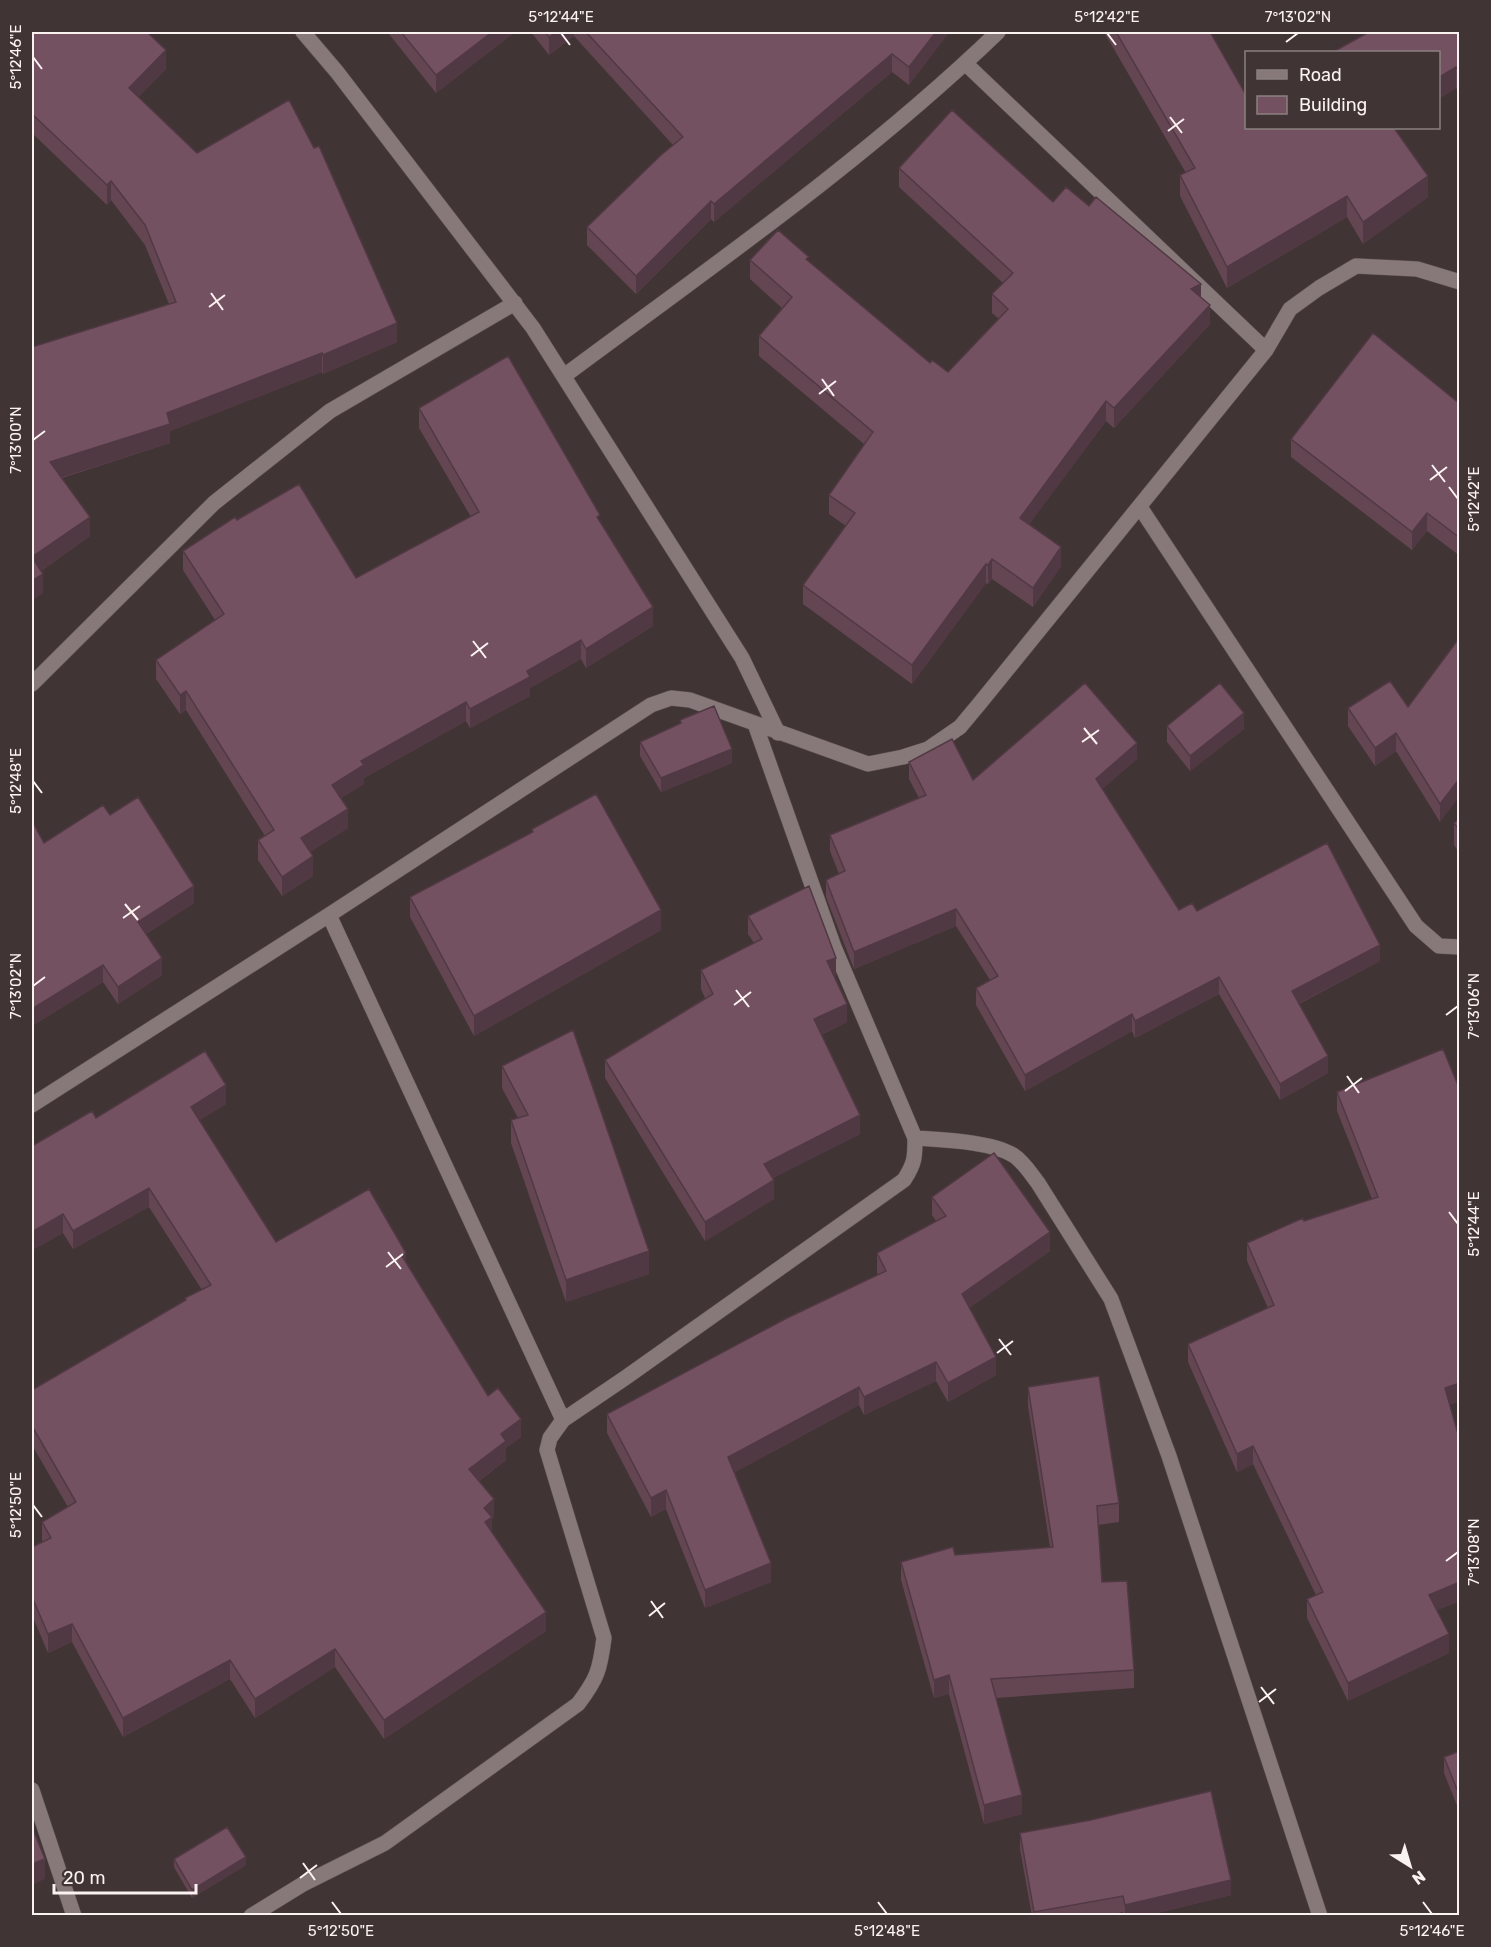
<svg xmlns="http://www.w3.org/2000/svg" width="1491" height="1947" viewBox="0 0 1491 1947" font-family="Rubik,sans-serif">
<rect width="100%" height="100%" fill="#413434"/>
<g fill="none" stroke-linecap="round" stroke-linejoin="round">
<defs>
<path id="minor" d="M303,32L337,72L533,328L742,658L778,733
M965,63L1266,350
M564,376C712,266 865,160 998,32
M1140,507L1416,926L1439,946L1460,947
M32,684L214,503L330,411L515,303
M329,915L563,1420
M32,1105L329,915L651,705L671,698L690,700L868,764L903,757L928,749L960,727L980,703L1266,350L1290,309L1319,288L1356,266L1417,269L1460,282
M915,1138C941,1140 990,1141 1013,1155C1023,1161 1031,1174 1038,1183L1111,1299L1169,1456L1320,1916
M32,1790L74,1916
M251,1916L303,1884L385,1843L578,1704C597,1679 600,1670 604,1638L547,1450L550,1438L563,1420L625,1378L904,1180C915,1163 915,1157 915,1138L834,947L755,724"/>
</defs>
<use href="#minor" stroke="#5e5354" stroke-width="16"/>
<use href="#minor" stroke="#877879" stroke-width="15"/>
</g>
<path fill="#644653" d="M32,32L166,69L138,97L397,342L323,374L322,372L170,431V443L62,478L90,536L41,571L43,593L32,600V347L169,304L145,245L111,200L107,205L32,133Z
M389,32H515L436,93L389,34Z
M531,32H949L909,85L892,72L714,222L711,219L636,294L587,245V227L673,145L574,36L549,55Z
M1104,32H1210L1246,128L1428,197L1363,244L1347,217L1227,288L1180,196V175L1186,173Z
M1404,32H1460V93L1456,88L1438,99V52Z
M899,168L1053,202L1201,297L1210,324L1114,428L1106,421L1029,524L1061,566L1033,607L992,579L988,584L986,583L912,684L803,604V585L846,526L829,514V495L864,444L759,356V336L782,308L750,279V260L809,262L930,363L948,372L999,319L992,313V294L1003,283L899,187Z
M1460,404V556L1427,531L1412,550L1291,457V439Z
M419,408L600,521L653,626L586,668L581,659L530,688V696L470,728L466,721L364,778V784L341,798L348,828L310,852L313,876L282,896L258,860V840L265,836L186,710L180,714L156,679V660L215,620L183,570V551L237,520L356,578L471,517L419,428Z
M1460,637L1440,822L1396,751L1375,766L1348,726V708L1408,707Z
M680,720L732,763L661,792L640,756V742L680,724Z
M1167,726L1244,729L1190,771L1167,742Z
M1137,759L1102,789L1179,910L1197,911L1380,961L1299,1004L1328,1073L1280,1100L1219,994L1135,1038L1132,1031L1025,1091L976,1005V988L990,980L956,926L854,969L826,897V880L839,874L830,851V835L919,798L909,779V762L973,780Z
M110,815L194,903L146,934L162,975L118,1004L103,982L32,1026V821L44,843Z
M1460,818V854L1454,845V823Z
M532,829L661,930L474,1036L410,917V897L532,832Z
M748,916L836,976L834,977L847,1022L821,1035L860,1134L772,1178L774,1199L705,1241L605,1078V1060L705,998L701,989V970L754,943L748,934Z
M502,1066L649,1274L566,1302L511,1143V1120L518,1118L502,1088Z
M1460,1090V1401L1449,1405L1460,1441V1601L1437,1610L1449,1653L1348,1701L1307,1618V1599L1316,1595L1253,1464L1237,1472L1188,1362V1344L1268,1308L1247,1261V1243L1304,1221L1372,1199L1337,1111V1092Z
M226,1104L199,1120L276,1242L406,1263L488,1396L521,1437L506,1448V1460L479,1481L494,1517L492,1519V1532L546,1631L384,1739L335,1667L255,1718L230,1679L123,1737L72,1642L48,1653L32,1615V1547L43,1542L42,1540V1522L68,1507L32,1445V1390L185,1301V1298L202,1290L149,1207L73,1249L63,1233L32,1250V1146L96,1118Z
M932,1197L1050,1251L969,1308L996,1375L948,1402L936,1381L864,1415L859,1405L735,1472L771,1582L705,1608L666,1509L651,1517L607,1433V1414L878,1275L877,1272V1253L936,1221L932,1215Z
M1028,1387L1119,1503V1522L1098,1525L1102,1582L1134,1670V1688L996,1698L1022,1814L984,1824L949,1694L934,1698L901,1580V1562L1050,1547L1028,1406Z
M1460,1751V1813L1444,1773V1757Z
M1091,1820L1231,1895L1145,1916H1123V1912L1103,1916H1032L1020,1849V1833Z
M174,1859L246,1865L192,1898L174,1867Z"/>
<path fill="#513944" d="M492,32H515L436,93V75Z
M556,32H574V36L549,55V37Z
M936,32H949L909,85V67Z
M166,50V69L129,107V88Z
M892,54V72L714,222V204Z
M1456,67V88L1438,99V78Z
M1428,176V197L1363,244V222Z
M111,181V200L107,205V185Z
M1347,196V217L1227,288V267Z
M711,201V219L636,294V276Z
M1201,284V303L1191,289Z
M1210,305V324L1114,428V408Z
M397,323V342L323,374V355Z
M322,353V372L170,431V443L50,481V462L167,413Z
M1106,401V421L1020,537V518Z
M1427,513V531L1412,550V532Z
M90,517V536L32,577V557Z
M1061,547V566L1033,607V588Z
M992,559V579L988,584V565Z
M986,564V583L912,684V665Z
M43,574V593L32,600V581Z
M653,607V626L586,668V649Z
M581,640V659L530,688V696L470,728V709L527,671Z
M186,691V710L180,714V695Z
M466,702V721L364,778V784L332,804V785L361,761Z
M1244,713V729L1190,771V756Z
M1396,733V751L1375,766V748Z
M1137,743V759L1096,795V779Z
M732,749V763L661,792V778Z
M1460,778V796L1440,822V804Z
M348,809V828L301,858V838Z
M313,856V876L282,896V877Z
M194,886V903L138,939V922Z
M956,909V926L854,969V952Z
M661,910V930L474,1036V1016Z
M1380,945V961L1292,1007V991Z
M162,958V975L118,1004V987Z
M836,958V976L827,980V961Z
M103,965V982L32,1026V1009Z
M1219,977V994L1135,1038V1021Z
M847,1004V1022L814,1038V1019Z
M1132,1014V1031L1025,1091V1075Z
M1328,1056V1073L1280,1100V1084Z
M226,1085V1104L191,1126V1107Z
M860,1115V1134L764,1183V1164Z
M774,1180V1199L705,1241V1222Z
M149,1188V1207L73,1249V1231Z
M63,1214V1233L32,1250V1232Z
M1050,1232V1251L962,1313V1294Z
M649,1251V1274L566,1302V1280Z
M406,1253V1272L402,1256Z
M996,1357V1375L948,1402V1383Z
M936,1362V1381L864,1415V1397Z
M1460,1383V1401L1445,1406V1388Z
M859,1387V1405L728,1476V1457Z
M521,1419V1437L506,1448V1460L469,1488V1469L501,1434Z
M1253,1446V1464L1237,1472V1454Z
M666,1490V1509L651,1517V1498Z
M494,1499V1517L492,1519V1536L485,1541L484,1508Z
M771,1563V1582L705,1608V1590Z
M1460,1582V1601L1429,1613V1595Z
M546,1612V1631L384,1739V1720Z
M72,1624V1642L48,1653V1634Z
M1449,1634V1653L1348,1701V1683Z
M335,1649V1667L255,1718V1699Z
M230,1660V1679L123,1737V1718Z
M949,1675V1694L934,1698V1680Z
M1022,1795V1814L984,1824V1805Z
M246,1857V1865L192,1898V1890Z
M45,1859V1879L32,1885V1864Z
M1231,1880V1895L1145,1916H1125V1905Z"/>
<path fill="#745161" stroke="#513944" stroke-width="1.5" d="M32,32H147L166,50L129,88L197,153L289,100L314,148L319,146L397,323L323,355L322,353L167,413L170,424L50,462L90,517L32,557L43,574L32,581V347L176,302L145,225L111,181L107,185L32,114Z
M401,32H492L436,75Z
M545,32H556L549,37Z
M586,32H936L909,67L892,54L714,204L711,201L636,276L587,227L661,155L683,137Z
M1116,32H1210L1246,95V128H1394L1428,176L1363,222L1347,196L1227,267L1180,175L1195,168Z
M1369,32H1460V72L1456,67L1438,78V52H1333Z
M952,110L1053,202L1066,187L1089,206L1096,197L1201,284L1191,289L1210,305L1114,408L1106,401L1020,518L1061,547L1033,588L992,559L988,565L986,564L912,665L803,585L855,513L829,495L873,432L759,336L792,297L750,260L778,230L809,257L806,259L930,363L932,360L948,372L1008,309L992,294L1013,273L899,168Z
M1373,333L1460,404V538L1427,513L1412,532L1291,439Z
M508,356L600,515L597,517L653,607L586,649L581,640L527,671L530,677L470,709L466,702L361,761L364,765L332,785L348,809L301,838L313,856L282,877L258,840L274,830L186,691L180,695L156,660L224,614L183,551L235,517L237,520L299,484L356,578L479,512L419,408Z
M1460,637V778L1440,804L1396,733L1375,748L1348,708L1390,681L1408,707Z
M1085,683L1137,743L1096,779L1179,910L1192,903L1197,911L1327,843L1380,945L1292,991L1328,1056L1280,1084L1219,977L1135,1021L1132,1014L1025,1075L976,988L998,976L956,909L854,952L826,880L845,871L830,835L926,795L909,762L952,739L973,780Z
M1220,683L1244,713L1190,756L1167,726Z
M714,706L732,749L661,778L640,742L681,723L680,720Z
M596,794L661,910L474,1016L410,897L533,832L532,829Z
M138,797L194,886L138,922L162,958L118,987L103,965L32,1009V821L44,843L103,805L110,815Z
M1460,818V831L1454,823Z
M809,886L836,958L827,961L847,1004L814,1019L860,1115L764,1164L774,1180L705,1222L605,1060L713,994L701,970L762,939L748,916Z
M573,1030L649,1251L566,1280L511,1120L528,1115L502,1066Z
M1443,1049L1460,1090V1383L1445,1388L1460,1441V1582L1429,1595L1449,1634L1348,1683L1307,1599L1323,1592L1253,1446L1237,1454L1188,1344L1274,1305L1247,1243L1303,1218L1304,1221L1378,1197L1337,1092Z
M205,1051L226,1085L191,1107L276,1242L369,1189L406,1253L402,1256L488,1396L498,1388L521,1419L501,1434L506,1441L469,1469L494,1499L484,1508L492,1517L485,1522L546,1612L384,1720L335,1649L255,1699L230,1660L123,1718L72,1624L48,1634L32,1597V1547L51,1538L42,1522L76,1502L32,1426V1390L186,1300L185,1298L211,1285L149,1188L73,1231L63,1214L32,1232V1146L92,1111L96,1118Z
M994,1153L1050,1232L962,1294L996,1357L948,1383L936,1362L864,1397L859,1387L728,1457L771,1563L705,1590L666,1490L651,1498L607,1414L787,1318L886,1271L877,1253L946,1216L932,1197Z
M1099,1376L1119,1503L1097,1506L1102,1582L1127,1581L1134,1670L991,1679L1022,1795L984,1805L949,1675L934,1680L901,1562L953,1547L955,1555L1053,1547L1028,1387Z
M1460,1751V1797L1444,1757Z
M1211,1791L1231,1880L1125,1905L1123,1896L1034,1912L1020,1833L1091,1820Z
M32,1827L45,1859L32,1864Z
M227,1827L246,1857L192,1890L174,1859Z"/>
<path fill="none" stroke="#fbf2f2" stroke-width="2" d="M561,33L570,45M1107,33L1116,45M1286,42L1298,33M33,57L42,69M1170,117L1182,133M1168,131L1184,119M211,293L223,310M209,307L225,295M822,379L834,396M819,394L836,381M33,440L45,431M1432,465L1445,482M1430,480L1447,467M1449,487L1458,499M473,641L486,658M471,656L488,643M1084,728L1097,744M1082,742L1099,730M33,781L42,793M125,904L138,920M123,918L140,906M33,986L45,977M736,990L749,1007M734,1005L751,992M1446,1015L1458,1006M1347,1076L1359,1093M1345,1091L1362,1078M1449,1212L1458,1224M388,1252L401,1269M386,1267L403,1254M999,1339L1011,1355M997,1353L1013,1341M33,1505L42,1517M1446,1561L1458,1552M651,1601L663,1618M649,1616L665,1603M1261,1687L1274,1704M1259,1702L1276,1689M303,1863L315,1880M300,1878L317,1865M332,1902L341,1914M878,1902L887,1914M1423,1902L1432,1914"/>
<rect width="1491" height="1947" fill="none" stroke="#413434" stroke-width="66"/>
<rect x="1245" y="51" width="195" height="78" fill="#413434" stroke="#8b8080" stroke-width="1.5"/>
<rect x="1257" y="70" width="30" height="9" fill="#877879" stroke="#8b8080" stroke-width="1.5"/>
<text x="1299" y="81" font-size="18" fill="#fbf2f2">Road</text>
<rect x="1257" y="96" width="30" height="18" fill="#745161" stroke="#8b8080" stroke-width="1.5"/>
<text x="1299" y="111" font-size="18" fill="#fbf2f2">Building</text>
<g transform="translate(1410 1866) rotate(143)" stroke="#413434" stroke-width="4.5" paint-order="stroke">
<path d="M0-4.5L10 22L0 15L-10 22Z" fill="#fbf2f2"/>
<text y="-9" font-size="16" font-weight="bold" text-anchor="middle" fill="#fbf2f2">N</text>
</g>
<path d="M54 1884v9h142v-9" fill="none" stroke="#fbf2f2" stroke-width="3"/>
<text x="63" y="1884" font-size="18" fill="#fbf2f2" stroke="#413434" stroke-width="4.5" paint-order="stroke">20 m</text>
<rect x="33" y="33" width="1425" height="1881" fill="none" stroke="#fbf2f2" stroke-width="2"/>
<g font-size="15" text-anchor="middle" fill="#fbf2f2">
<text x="561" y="22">5°12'44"E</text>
<text x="1107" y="22">5°12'42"E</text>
<text x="1298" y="22">7°13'02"N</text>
<text transform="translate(16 57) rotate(-90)" y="5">5°12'46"E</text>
<text transform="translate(16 440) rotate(-90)" y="5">7°13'00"N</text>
<text transform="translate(1474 499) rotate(-90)" y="5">5°12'42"E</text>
<text transform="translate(16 781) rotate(-90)" y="5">5°12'48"E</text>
<text transform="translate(16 986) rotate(-90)" y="5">7°13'02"N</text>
<text transform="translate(1474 1006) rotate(-90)" y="5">7°13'06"N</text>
<text transform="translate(1474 1224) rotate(-90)" y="5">5°12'44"E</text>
<text transform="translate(16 1505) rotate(-90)" y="5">5°12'50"E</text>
<text transform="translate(1474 1552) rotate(-90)" y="5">7°13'08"N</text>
<text x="341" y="1936">5°12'50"E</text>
<text x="887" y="1936">5°12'48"E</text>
<text x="1432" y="1936">5°12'46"E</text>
</g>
</svg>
